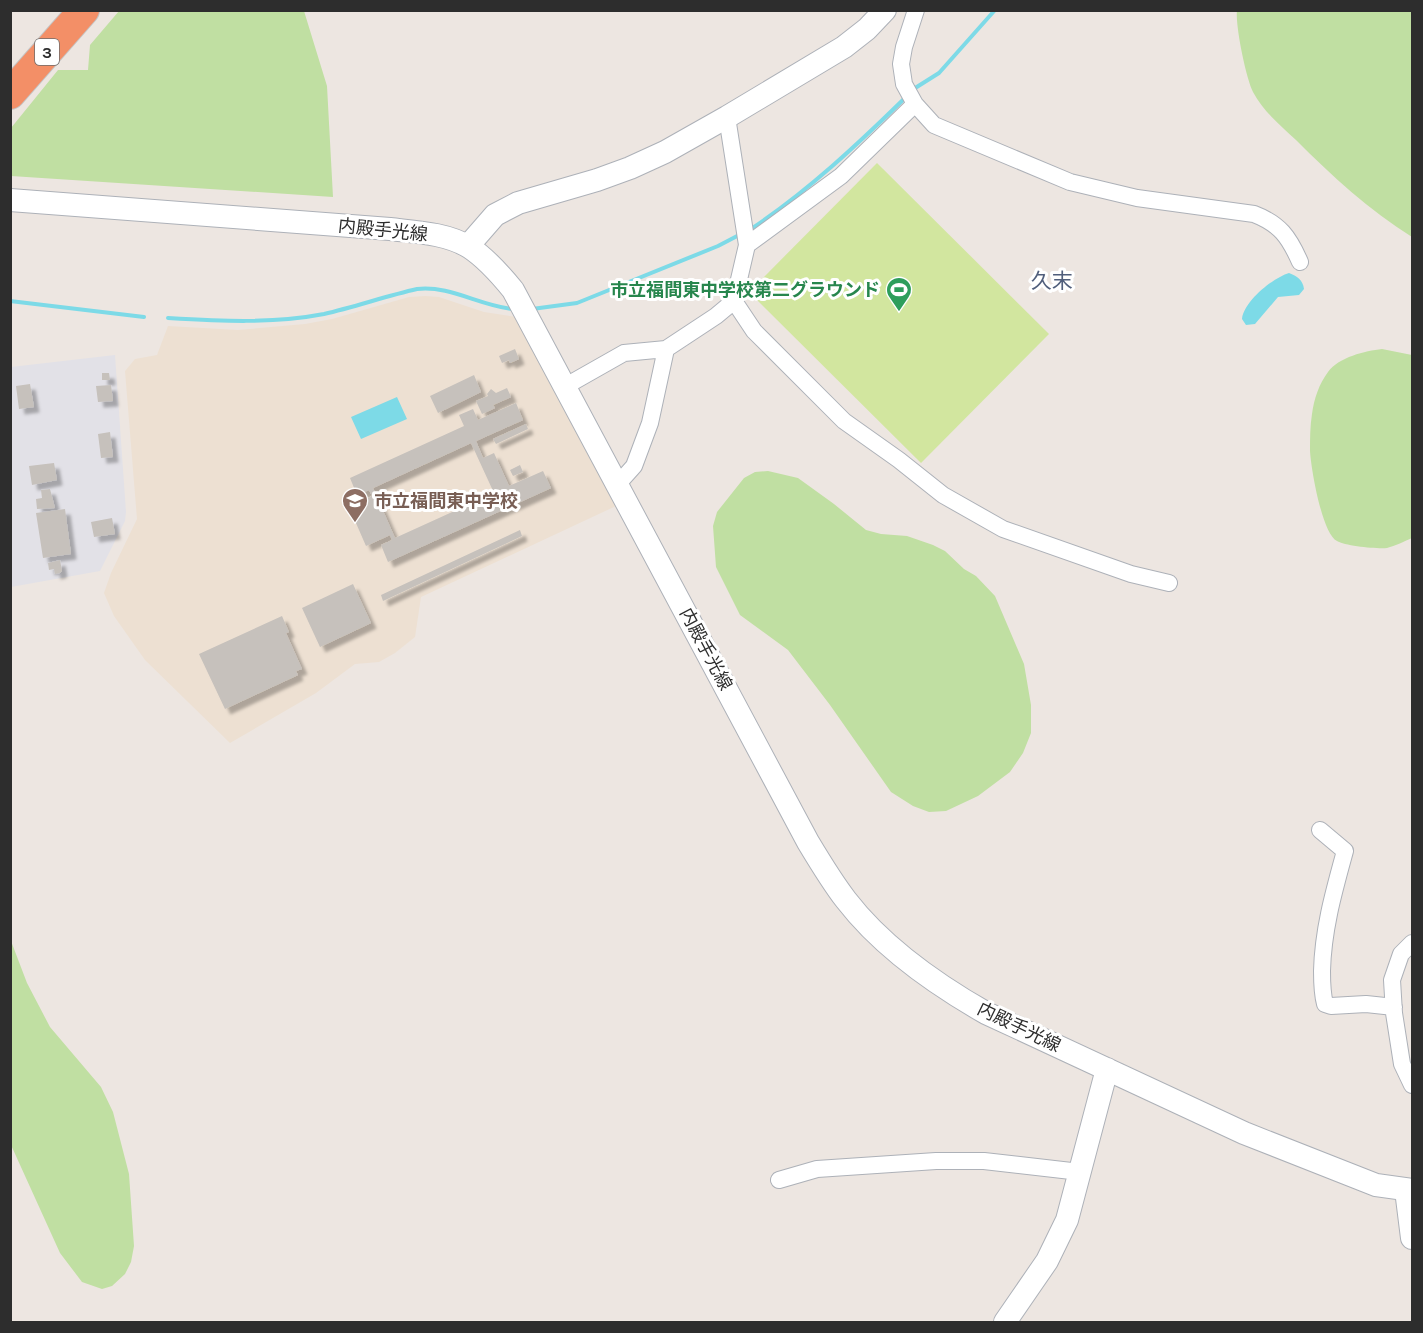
<svg xmlns="http://www.w3.org/2000/svg" width="1423" height="1333" viewBox="0 0 1423 1333" font-family="Karla,'Noto Sans JP',sans-serif">
<defs>
<filter id="shadow"><feDropShadow dx="5.5" dy="5.5" stdDeviation="1.5" flood-color="#0004"/></filter>
</defs>
<rect width="100%" height="100%" fill="#ede6e1"/>
<path fill="#e2e1e7" d="M115,355L126,512L125,521L100,571L11,587V367Z"/>
<path fill="#ede0d2" d="M425,296L439,297L484,312L516,317L616,506L421,597L415,637L395,653L379,662L355,664L316,693L230,743L145,660L114,616L104,593L111,573L137,519L125,371L135,359L157,355L168,326L238,330L305,324L332,319L409,297Z"/>
<path fill="#c0dfa2" d="M1237,10H1355C1363,14 1400,10 1412,11V237C1369,210 1332,176 1296,140C1280,125 1263,111 1253,92C1246,78 1235,25 1237,10Z
M119,11H304L327,86L333,197L11,176V128L58,70H88L90,45Z
M1382,349L1412,355V538C1405,541 1395,546 1387,548C1377,549 1345,546 1337,541C1322,534 1311,468 1310,451C1310,439 1310,426 1312,414C1314,399 1319,384 1328,372C1339,357 1365,351 1382,349Z
M768,471L798,478L834,504L866,530L881,534L907,536L933,545L945,551L964,569L976,576L995,596L1024,664L1031,705V733L1023,753L1010,772L978,796L946,811L929,812L913,806L891,792L830,705L788,650L740,615L716,567L713,526L717,512L744,478L755,472Z
M11,941L27,983L50,1027L101,1087L113,1112L129,1174L134,1246L131,1262L125,1274L112,1286L102,1289L82,1282L60,1253L11,1145Z"/>
<path fill="#d2e69f" d="M877,163L1049,334L921,463L749,292Z"/>
<path fill="#7ddae7" d="M1289,273C1297,276 1303,280 1304,289L1299,295L1278,297L1255,324L1246,325L1242,319C1244,301 1273,278 1289,273Z
M397,397L407,419L361,439L351,417Z"/>
<g fill="none" stroke-linecap="round" stroke-linejoin="round">
<path stroke="#7ddae7" stroke-width="4" d="M912,90L939,73L995,10
M751,229C808,191 858,144 907,96
M10,301L144,317
M532,309L577,303L718,246L741,234
M168,318C220,321 272,324 324,314C355,307 386,296 417,289C450,285 480,306 513,309"/>
</g>
<path fill="#c6c1bc" fill-rule="evenodd" filter="url(#shadow)" d="M515,349L519,359L510,363L509,360L502,363L499,356Z
M102,373H109L110,380H102Z
M474,375L481,392L438,413L430,396Z
M30,384L34,407L19,409L16,386Z
M111,385L113,401L98,402L96,386Z
M507,388L511,397L493,405L495,408L482,414L476,401L488,396L487,394L491,389L496,393Z
M516,403L523,420L476,441L483,458L494,453L509,486L543,471L551,488L388,562L381,545L392,540L390,535L366,546L349,507L372,496L369,490L357,495L350,478L464,426L459,415L473,409L478,420ZM471,443L494,493L395,538L373,488Z
M526,424L528,429L496,444L493,439Z
M110,432L113,457L101,458L98,434Z
M54,463L57,480L32,485L29,466Z
M520,465L523,472L513,476L510,470Z
M50,489L55,508L37,509L36,499L42,498L41,490Z
M65,509L71,554L43,558L36,513Z
M112,518L115,534L94,537L91,522Z
M520,530L522,536L383,601L381,595Z
M60,560L62,571L60,573L55,574L54,569L49,570L48,563Z
M353,584L371,623L320,647L302,608Z
M282,616L289,632L286,633L302,669L296,671L298,675L225,709L199,654Z"/>
<g fill="none" stroke-linecap="round" stroke-linejoin="round">
<defs>
<path id="street" d="M916,10L904,47L901,64L904,84L915,104L934,125L1070,182L1137,198L1254,214C1280,224 1289,237 1300,262
M747,245L841,176L915,104
M734,301L754,331L844,421L899,460L943,495L1003,529L1131,574L1169,583
M564,387L624,353L666,349L716,316L734,301L747,245L727,117
M617,485L634,466L650,423L666,349
M1320,830L1345,851C1334,891 1323,929 1322,971C1322,983 1322,993 1325,1004L1331,1006L1366,1004L1394,1007
M1412,943L1401,954L1392,980L1394,1013L1402,1064L1412,1085
M779,1180L817,1169L936,1161H984L1080,1172"/>
<path id="secondary" d="M10,200L390,229C415,232 446,233 469,247C486,258 500,274 513,290L808,842C820,862 832,882 846,900C883,948 935,984 986,1013L1244,1133L1376,1185L1412,1190
M468,246L495,215L518,203L597,180L630,168L665,152L727,117L844,47L867,29L885,10
M1406,1190L1412,1238
M1005,1322L1047,1261L1067,1220L1107,1069"/>
<path id="highway" d="M10,94L84,10"/>
</defs>
<use href="#street" stroke="#adb1b8" stroke-width="18"/>
<use href="#secondary" stroke="#adb1b8" stroke-width="24"/>
<use href="#highway" stroke="#c4c4c4" stroke-width="32"/>
<use href="#street" stroke="#fff" stroke-width="16"/>
<use href="#secondary" stroke="#fff" stroke-width="22"/>
<use href="#highway" stroke="#f38f67" stroke-width="30"/>
</g>
<defs>
<symbol id="stadium-pin" viewBox="-11 -11 22 30"><path d="M0 17L-7.5 6A9.5 9.5 0 1 1 7.5 6Z" fill="#2e9e5b" stroke="#fff"/><path d="M0-5a6.5 5 0 1 0 0 10a6.5 5 0 1 0 0-10ZM-3.5-1.8h7v3.6h-7Z" fill="#fff"/></symbol>
<symbol id="school-pin" viewBox="-11 -11 22 30"><path d="M0 17L-7.5 6A9.5 9.5 0 1 1 7.5 6Z" fill="#8d6e63" stroke="#fff"/><path d="M0-5L7-2L0 1L-7-2ZM-4 1L0 2.5L4 1V4Q0 6-4 4Z" fill="#fff"/></symbol>
</defs>
<g fill-rule="evenodd">
<use href="#stadium-pin" x="884" y="275" width="30" height="40"/>
<use href="#school-pin" x="340" y="486" width="30" height="40"/>
</g>
<g text-anchor="middle" stroke-width="6" stroke-linejoin="round" paint-order="stroke">
<rect fill="#fff" stroke="#6c6c6c" stroke-width="1.5" x="35" y="39" width="24" height="26" rx="4.5"/>
<g font-size="16" font-weight="bold" fill="#2d2d2d">
<text x="47" y="58">3</text>
</g>
<g font-size="18" fill="#2d2d2d" stroke="#fff">
<text transform="translate(383 230) rotate(6)" y="6">内殿手光線</text>
<text transform="translate(706 649) rotate(62)" y="6">内殿手光線</text>
<text transform="translate(1019 1027) rotate(26)" y="6">内殿手光線</text>
</g>
<g font-size="18" font-weight="bold" fill="#27864d" stroke="#fff" text-anchor="end">
<text x="880" y="296">市立福間東中学校第二グラウンド</text>
</g>
<g font-size="18" font-weight="bold" fill="#785e54" stroke="#fff" text-anchor="start">
<text x="374" y="507">市立福間東中学校</text>
</g>
<g font-size="21" fill="#505e7b" stroke="#fff">
<text x="1052" y="288">久末</text>
</g>
</g>
<rect width="1423" height="1333" fill="none" stroke="#2d2d2d" stroke-width="24"/>
</svg>
